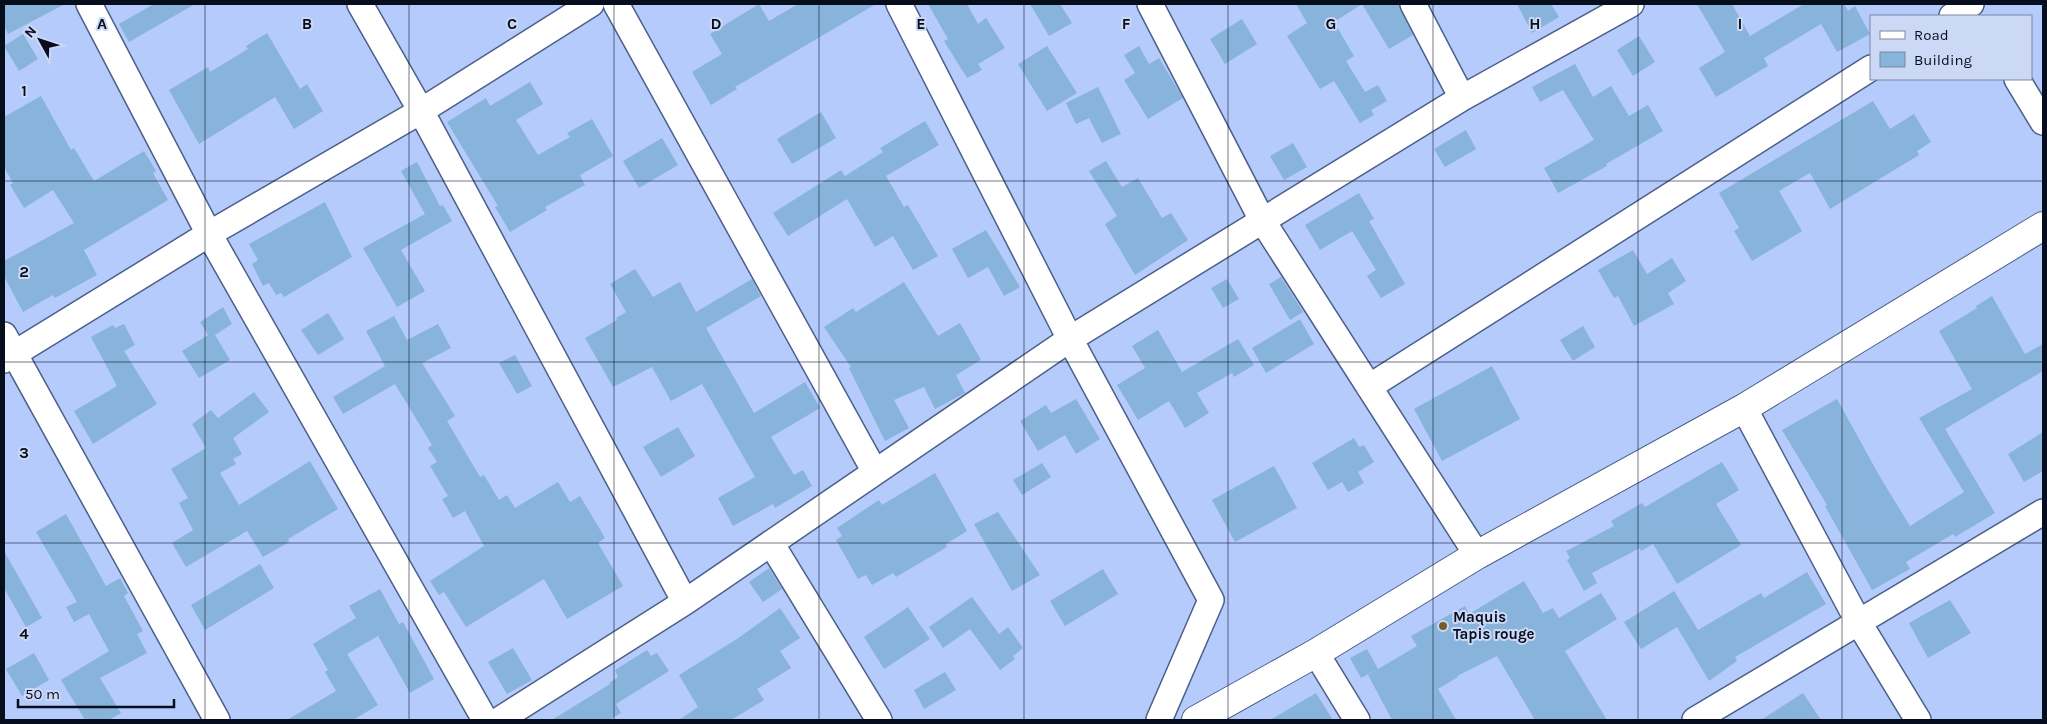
<svg xmlns="http://www.w3.org/2000/svg" width="2047" height="724" viewBox="0 0 2047 724" font-family="Karla,sans-serif">
<rect width="100%" height="100%" fill="#b5cbfc"/>
<path fill="#88b3da" d="M4,4H65L8,34L4,25Z
M154,4H195L129,42L119,24Z
M759,4L769,21L798,4H876L735,87L737,89L711,105L692,72L722,54L710,34Z
M928,4H967L978,24L986,18L1005,48L978,64L982,70L967,78L944,41L948,39Z
M1030,4H1060L1072,23L1049,36Z
M1296,4H1399L1413,35L1389,49L1362,4L1334,22L1354,56L1346,61L1365,92L1378,85L1387,101L1371,110L1374,115L1360,123L1334,81L1320,89L1287,36L1307,23Z
M1517,4H1551L1559,17L1532,33Z
M1697,4H1732L1750,36L1804,4H1844L1848,11L1855,6L1870,34L1837,52L1821,24L1764,58L1768,66L1716,97L1699,68L1725,52Z
M1242,19L1257,44L1225,64L1210,39Z
M267,33L300,89L307,84L323,111L294,129L275,97L199,144L169,90L208,67L210,72L248,49L246,46Z
M23,34L38,59L19,71L4,46Z
M1639,36L1655,62L1633,76L1617,50Z
M1047,46L1077,93L1047,111L1018,64Z
M1139,46L1149,64L1159,58L1183,98L1148,119L1124,80L1135,73L1124,55Z
M1575,64L1593,97L1611,86L1629,116L1648,105L1663,131L1606,164L1607,166L1558,193L1544,168L1594,140L1563,90L1540,102L1532,87Z
M530,82L543,104L516,120L538,155L570,137L567,133L592,119L613,156L580,175L585,185L545,207L547,210L510,232L495,207L498,206L447,122L486,98L490,106Z
M1098,87L1121,134L1102,143L1089,118L1076,124L1066,103Z
M41,96L71,150L74,148L94,181L144,151L156,171L153,173L168,200L84,250L97,275L55,298L53,295L23,312L4,276V261L74,223L53,190L24,208L10,185L13,183L4,167V117Z
M1873,101L1890,129L1914,114L1931,142L1917,151L1919,155L1830,209L1810,173L1779,191L1802,231L1752,261L1734,231L1739,228L1719,193Z
M821,112L836,138L792,164L777,139Z
M925,121L939,145L886,176L904,207L908,205L938,256L913,270L893,236L875,247L847,199L788,236L773,213L841,170L845,176L883,152L880,148Z
M1466,130L1476,149L1445,167L1434,149Z
M662,138L678,165L639,188L623,161Z
M1293,143L1307,167L1284,180L1270,156Z
M1106,161L1122,187L1138,178L1162,218L1171,213L1188,240L1135,275L1105,224L1117,216L1089,171Z
M417,162L440,206L443,205L452,221L401,250L425,291L397,307L363,248L425,214L401,171Z
M1359,193L1374,219L1369,221L1405,284L1381,298L1367,276L1376,270L1352,231L1320,250L1305,225Z
M325,202L352,257L284,297L281,293L276,295L269,283L263,286L252,264L258,260L249,244Z
M986,230L1020,287L1004,296L988,267L968,278L952,249Z
M1633,250L1647,274L1672,258L1686,281L1668,293L1674,304L1634,326L1618,296L1614,298L1598,270Z
M635,269L653,297L680,282L696,312L752,279L761,296L706,328L754,413L805,382L820,408L771,437L794,475L803,470L812,486L775,508L773,504L733,526L718,498L755,477L702,384L671,401L652,367L613,387L585,338L617,320L616,318L626,312L610,284Z
M1281,277L1303,312L1290,320L1269,284Z
M1227,279L1239,299L1223,308L1211,288Z
M904,282L938,336L960,323L981,360L956,375L965,393L935,409L924,387L894,400L909,428L885,441L849,368L851,367L824,327L853,308L856,312Z
M1992,296L2025,354L2043,344V371L1945,429L1995,513L1955,537L1953,534L1906,562L1910,569L1872,590L1825,506L1827,505L1782,430L1837,399L1880,477L1910,526L1964,492L1919,418L1972,389L1939,331L1977,308L1976,306Z
M223,307L232,324L215,335L230,360L199,378L182,351L208,335L200,322Z
M328,313L344,339L318,355L301,330Z
M394,316L407,340L438,324L451,348L422,363L455,416L447,421L480,477L484,475L499,500L507,495L515,508L558,482L570,502L580,496L605,538L598,543L623,586L567,619L544,579L466,627L444,592L439,595L430,581L484,546L465,511L453,518L442,499L448,496L430,466L437,462L428,448L432,445L395,384L343,414L333,397L385,366L366,331Z
M1300,319L1314,344L1266,373L1252,348Z
M124,324L135,345L124,351L157,404L93,444L74,411L117,386L91,337L113,325L115,328Z
M1583,326L1595,347L1573,361L1560,340Z
M1158,330L1182,372L1238,339L1254,365L1234,377L1232,373L1197,393L1209,413L1185,428L1169,401L1138,420L1117,385L1145,368L1132,346Z
M515,355L532,386L517,394L499,363Z
M1492,366L1520,419L1442,461L1414,409Z
M254,392L269,412L233,438L242,454L233,459L236,464L220,473L239,505L310,461L338,509L288,539L289,542L263,557L247,531L186,567L172,543L193,530L179,503L188,498L171,469L206,448L192,424L211,410L218,418Z
M1076,399L1100,439L1076,454L1065,435L1038,451L1020,421L1046,405L1051,413Z
M678,427L695,456L661,477L643,447Z
M2043,432V471L2024,482L2008,454Z
M1354,438L1359,447L1364,445L1374,462L1358,472L1364,483L1348,492L1342,482L1328,490L1312,463Z
M1722,462L1739,490L1716,504L1741,545L1677,584L1653,544L1641,551L1640,548L1592,573L1597,583L1584,591L1567,560L1570,558L1566,551L1614,526L1611,521L1642,503L1645,507Z
M1042,463L1051,477L1022,495L1013,480Z
M1274,466L1297,508L1235,542L1212,500Z
M935,473L967,531L946,544L947,547L896,577L893,573L872,585L866,575L858,579L836,540L842,536L837,528L879,500L882,505Z
M998,512L1040,575L1012,591L974,524Z
M66,514L106,586L120,578L128,593L124,596L143,631L137,634L147,653L100,678L121,713L109,720H85L61,680L109,651L89,614L74,622L66,607L77,602L36,532Z
M4,551L42,618L26,627L4,588Z
M260,564L274,588L205,630L191,605Z
M769,568L782,589L763,602L749,582Z
M1103,569L1118,594L1065,626L1050,601Z
M1807,572L1826,604L1735,657L1737,661L1709,681L1677,627L1641,649L1624,622L1674,591L1698,630L1761,593L1764,598Z
M1524,581L1543,613L1553,608L1559,618L1601,593L1617,619L1565,651L1607,720H1535L1497,656L1457,676L1458,677L1438,689L1456,720H1395L1391,718L1368,675L1417,646L1411,636L1465,606L1469,614Z
M380,589L399,624L403,622L434,679L410,693L378,636L347,654L378,705L353,720H287L336,691L325,672L328,670L313,644L356,618L349,606Z
M972,597L999,634L1008,627L1023,648L1013,656L1015,659L1000,670L970,629L943,648L929,627Z
M1950,600L1971,633L1928,658L1909,623Z
M908,607L930,639L884,669L864,637Z
M780,608L800,638L780,651L791,668L757,689L764,700L731,720H679L698,707L679,675L737,639Z
M513,648L532,680L507,694L488,662Z
M1367,649L1378,669L1361,678L1350,658Z
M647,650L651,656L657,653L669,671L616,704L621,713L609,720H552L610,684L609,683L618,677L615,670Z
M34,653L49,680L22,696L6,669Z
M945,672L956,690L924,709L914,690Z
M1316,693L1333,720H1270Z
M1803,693L1821,720H1761Z"/>
<g fill="none" stroke-linecap="round" stroke-linejoin="round">
<defs>
<path id="street" d="M89,4L209,234L485,720
M360,4L421,111L685,602
M616,4L875,472
M899,4L1070,339L1211,600L1159,720
M1150,4L1262,220L1477,555
M1413,4L1462,98
M1952,16L1971,4
M2017,79L2043,122
M4,335L217,720
M4,360L209,234L421,111L591,4
M1369,387L1871,68
M1744,408L1859,623L1918,720
M771,543L879,720
M1316,653L1357,720
M499,720L685,602L1070,339L1462,98L1631,4
M1695,720L2043,512"/>
<path id="secondary" d="M1196,720L1316,653L1477,555L1744,408L2043,226"/>
</defs>
<use href="#street" stroke="#4c5f8a" stroke-width="28"/>
<use href="#secondary" stroke="#4c5f8a" stroke-width="30"/>
<use href="#street" stroke="#fff" stroke-width="25"/>
<use href="#secondary" stroke="#fff" stroke-width="28"/>
</g>
<path fill="none" stroke="#060d1d" stroke-width="1" stroke-opacity="0.55" d="M205,4V720M409,4V720M614,4V720M819,4V720M1024,4V720M1228,4V720M1433,4V720M1638,4V720M1842,4V720M4,181H2043M4,362H2043M4,543H2043"/>
<circle fill="#745e2e" stroke="#cbd8f6" stroke-width="2" cx="1443" cy="626" r="5"/>
<g text-anchor="middle" stroke-width="4" stroke-linejoin="round" paint-order="stroke">
<g font-size="15" font-weight="bold" fill="#060d1d" stroke="#cbd8f6" text-anchor="start">
<text x="1453" y="622">Maquis<tspan x="1453" dy="17">Tapis rouge</tspan></text>
</g>
</g>
<g font-size="16" text-anchor="middle" font-weight="bold" fill="#060d1d" stroke="#cbd8f6" stroke-width="4" stroke-linejoin="round" paint-order="stroke">
<text x="102" y="29">A</text>
<text x="307" y="29">B</text>
<text x="512" y="29">C</text>
<text x="716" y="29">D</text>
<text x="921" y="29">E</text>
<text x="1126" y="29">F</text>
<text x="1331" y="29">G</text>
<text x="1535" y="29">H</text>
<text x="1740" y="29">I</text>
<text x="24" y="96">1</text>
<text x="24" y="277">2</text>
<text x="24" y="458">3</text>
<text x="24" y="639">4</text>
</g>
<rect width="2047" height="724" fill="none" stroke="#060d1d" stroke-width="10"/>
<rect x="1870" y="15" width="162" height="65" fill="#cbd8f6" stroke="#7c879f"/>
<rect x="1880" y="31" width="25" height="8" fill="#ffffff" stroke="#7c879f"/>
<text x="1914" y="40" font-size="15" fill="#060d1d">Road</text>
<rect x="1880" y="52" width="25" height="15" fill="#88b3da" stroke="#7c879f"/>
<text x="1914" y="65" font-size="15" fill="#060d1d">Building</text>
<g transform="translate(40 40) rotate(310)" stroke="#cbd8f6" stroke-width="4" paint-order="stroke">
<path d="M0-4L9 19L0 12L-9 19Z" fill="#060d1d"/>
<text y="-8" font-size="14" font-weight="bold" text-anchor="middle" fill="#060d1d">N</text>
</g>
<path d="M18 699v8h156v-8" fill="none" stroke="#060d1d" stroke-width="2.5"/>
<text x="25" y="699" font-size="15" fill="#060d1d" stroke="#cbd8f6" stroke-width="4" paint-order="stroke">50 m</text>
</svg>
